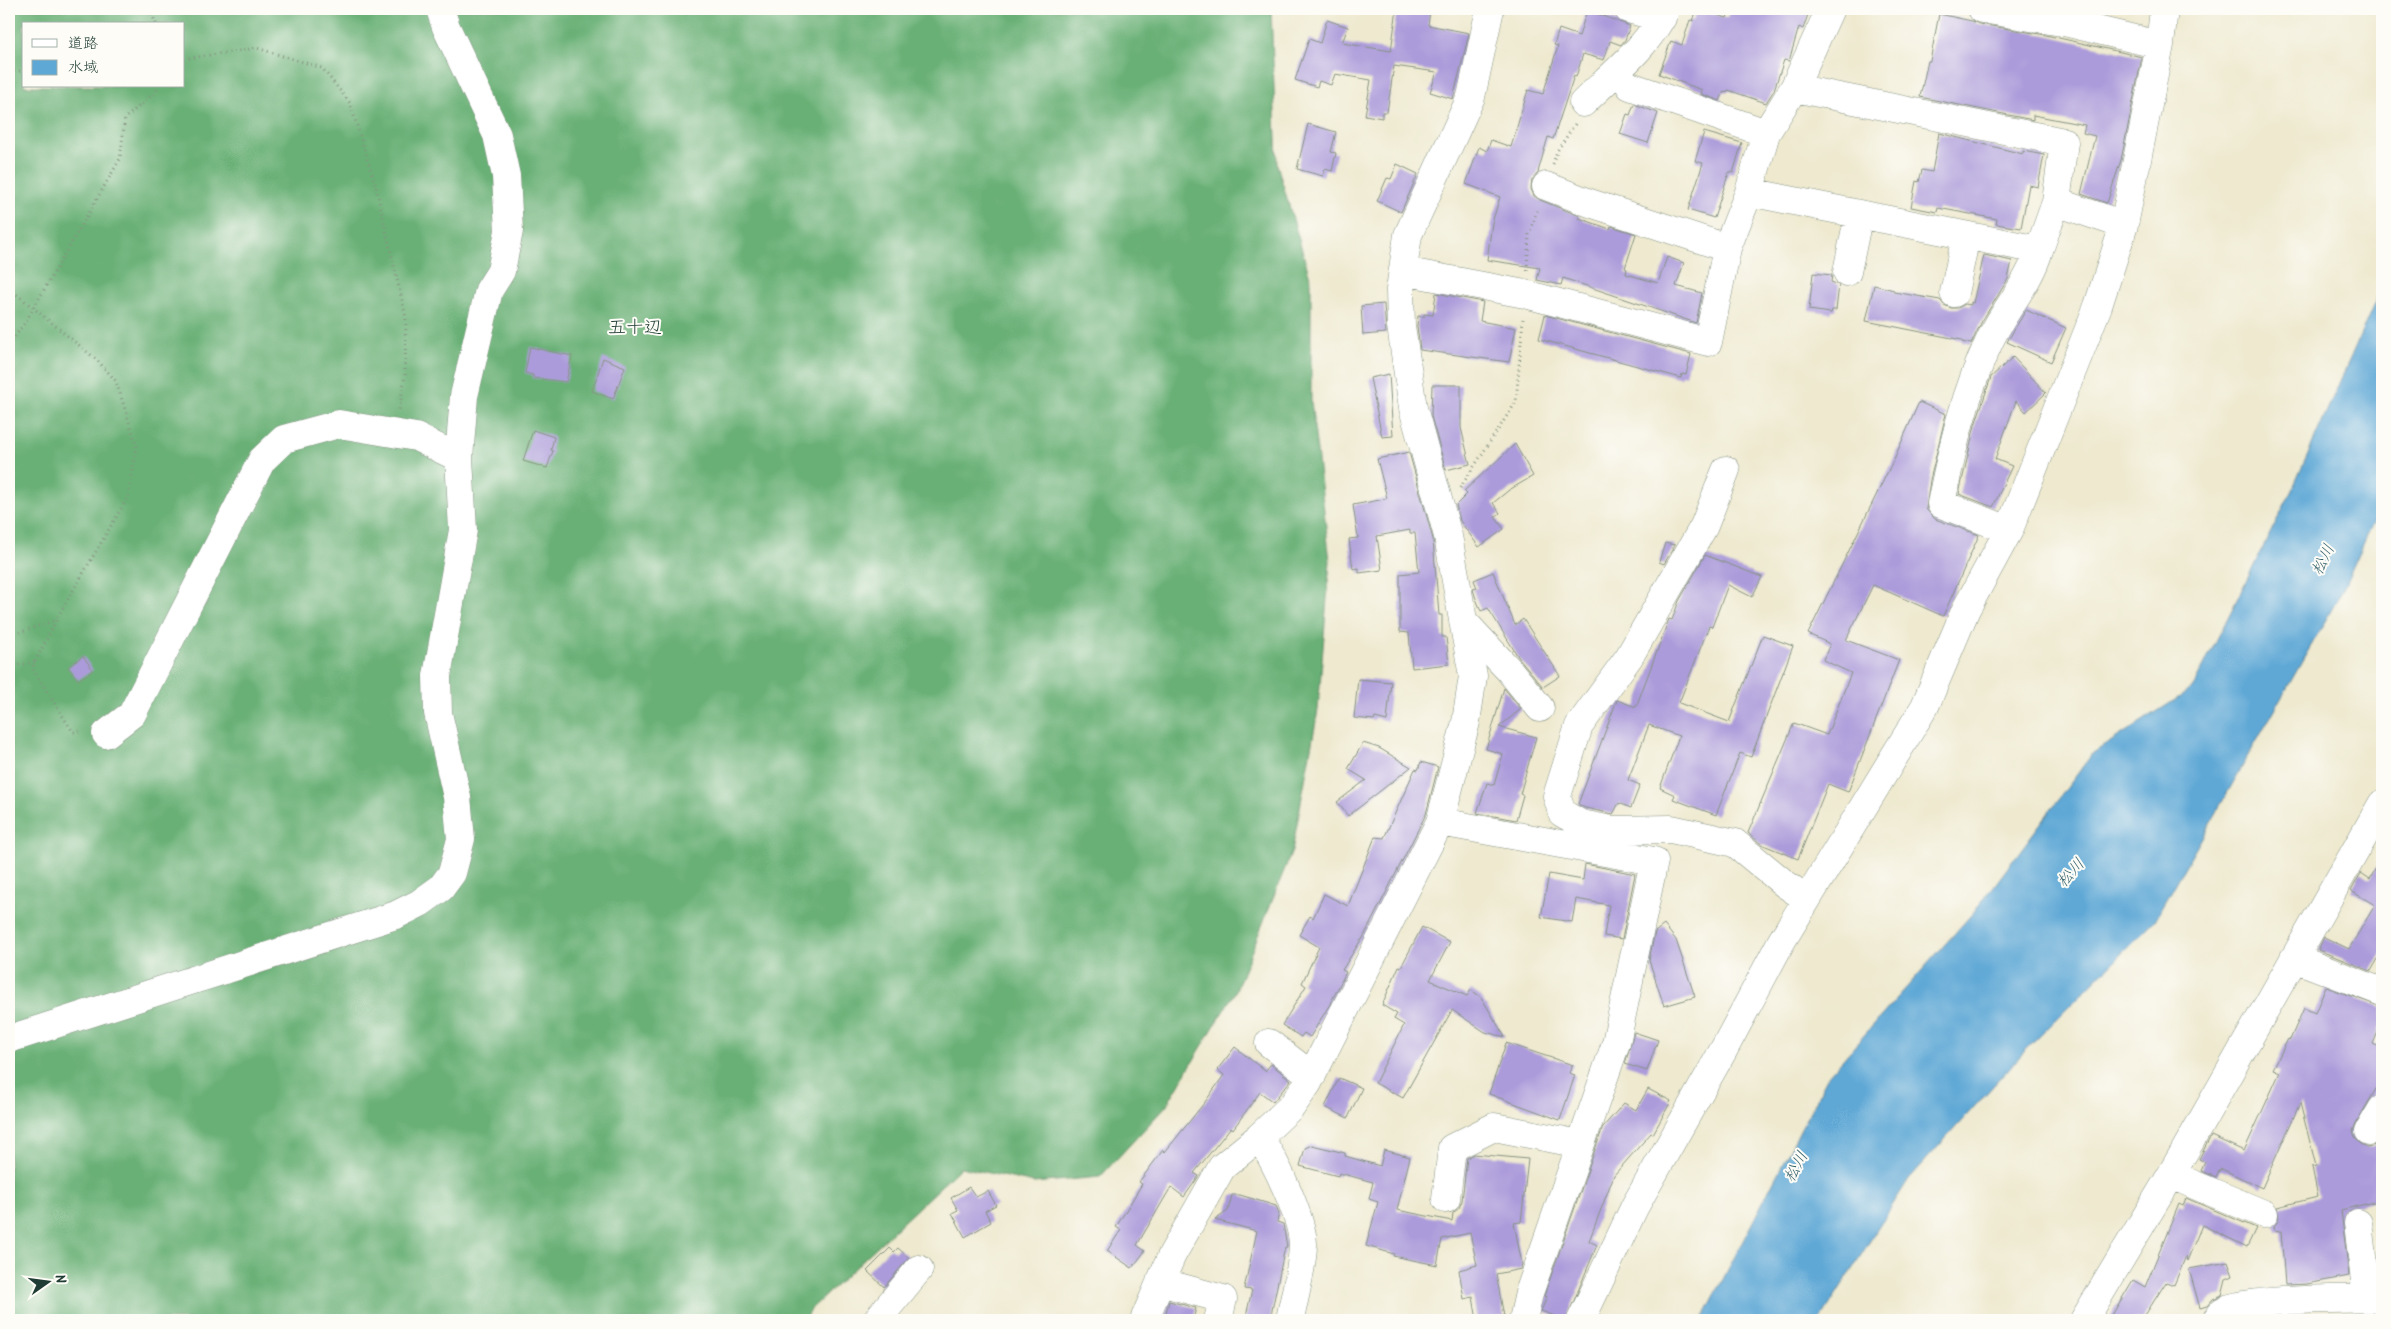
<svg xmlns="http://www.w3.org/2000/svg" width="2391" height="1329" viewBox="0 0 2391 1329" font-family="Kalam,'Klee One',sans-serif">
<rect width="100%" height="100%" fill="#fdfcf7"/>
<filter id="ink" filterUnits="userSpaceOnUse"><feTurbulence type="fractalNoise" baseFrequency=".02" numOctaves="2"/><feDisplacementMap in="SourceGraphic" scale="10" xChannelSelector="R" yChannelSelector="G"/><feConvolveMatrix kernelMatrix="1 2 1 2 8 2 1 2 1" color-interpolation-filters="sRGB"/></filter>
<filter id="wash" filterUnits="userSpaceOnUse"><feTurbulence type="fractalNoise" baseFrequency=".0096" numOctaves="4" result="noise"/><feDisplacementMap in="SourceGraphic" scale="20" xChannelSelector="R" yChannelSelector="G"/><feGaussianBlur stdDeviation="1.12" result="paint"/><feColorMatrix in="noise" values="0 0 0 0 0 0 0 0 0 0 0 0 0 0 0 0 0 1.4 0 .05"/><feComposite in="paint" operator="in"/></filter>
<g filter="url(#wash)">
<rect width="100%" height="100%" fill="#eee9cf"/>
<path fill="#69b076" stroke="#447655" fill-rule="evenodd" d="M9,9H1271L1277,164L1311,281V401L1330,561L1318,710L1292,851L1236,990L1166,1106L1100,1177L1034,1183L961,1167L811,1309L804,1320H9ZM24,24H184V86H24Z"/>
<path fill="#5ea8d6" stroke="#3e7285" d="M2382,286V503L2341,593L2155,920L2021,1055L1909,1179L1820,1320H1702L1828,1076L1979,906L2093,753L2192,689L2292,490Z"/>
<g id="blocks">
<path fill="#ac9bda" d="M1397,9L1430,10L1428,25L1469,33L1453,99L1430,92L1437,72L1394,66L1387,112H1382V118L1365,115L1371,80L1335,74L1331,85L1319,81L1317,87L1295,80L1309,39L1320,43L1327,20L1348,27L1342,43L1391,51Z
M1697,9L1727,18L1730,9H1810L1803,29L1799,27L1789,61L1784,60L1774,90L1766,103L1728,90L1727,92L1724,91L1720,101L1701,94L1702,90L1659,74L1671,41L1682,45L1690,20L1693,21Z
M1587,10L1630,26L1625,40L1621,45L1610,41L1604,60L1583,54L1576,77L1574,76L1553,139L1548,137L1538,172H1539L1532,180L1531,189L1534,196L1540,200L1580,216L1579,218L1610,229L1611,226L1636,234L1625,268L1627,269L1626,274L1658,283L1667,257L1684,263L1676,286L1702,293L1696,323L1563,278L1561,285L1537,280L1540,268L1487,260L1492,223L1500,197L1466,184L1479,147L1487,151L1491,140L1511,147L1528,90L1543,94L1558,46L1554,45L1559,29L1579,36Z
M1939,14L1972,21L1979,24L2046,35L2142,57L2121,160L2107,203L2081,194L2095,136L2083,133L2085,125L2033,115V120L1920,97L1928,61H1930Z
M1634,104L1658,113L1648,143L1620,134L1627,114L1630,115Z
M1308,124L1336,132L1331,152L1336,153L1332,171L1325,169L1323,176L1297,169Z
M1704,132L1742,143L1733,173L1729,172L1714,218L1688,210L1703,163L1695,161Z
M1939,133L2023,154V151L2044,155L2038,187L2029,185L2021,228L1996,224L1997,219L1938,208L1937,212L1911,207L1916,181L1919,182L1922,170L1932,172Z
M1397,164L1418,174L1401,212L1377,201L1387,178L1391,179Z
M1984,255L2012,261L2008,279L1982,321L1971,344L1962,342V340L1866,321L1874,285L1894,290V292L1940,300L1944,305L1951,308H1958L1965,304L1971,305V302L1973,303Z
M1813,273L1832,275L1831,282L1839,285L1836,310H1832L1831,313L1809,310Z
M1436,293L1483,302L1480,321L1516,328L1509,362L1420,350L1417,326L1418,316L1424,317V314L1433,315Z
M1384,304L1386,333L1363,335L1361,306Z
M2026,310L2066,328L2051,362L2007,342Z
M1545,315L1691,354L1686,375L1682,374L1681,378L1539,339Z
M530,347L572,356L566,382L533,378V375L525,373Z
M2013,357L2046,393L2026,412L2016,401L1995,459L2012,466L1993,507L1959,494L1975,425L1991,377Z
M603,358L625,367L613,399L592,391Z
M1389,374L1393,436L1382,437L1370,378Z
M1432,385H1461V428L1470,464L1446,470L1431,416Z
M1919,402L1946,414L1930,480L1926,509L1935,519L1979,535L1943,616L1873,585L1846,640L1899,660L1848,792L1828,784L1798,859L1761,844L1748,833L1794,723L1827,735L1851,673L1823,660L1830,644L1808,634L1895,457Z
M533,430L554,437L551,450L553,451L547,468L523,461Z
M1515,444L1533,476L1509,490L1493,503L1500,513L1495,517L1504,529L1479,547L1460,521L1456,505L1467,494L1464,491Z
M1409,452L1433,539L1439,615H1442V637H1446L1449,664L1412,668L1409,633L1400,632V574L1419,572L1415,533H1410V530L1377,536L1382,570L1359,573V568L1353,569L1349,539L1358,538L1353,505L1385,499L1387,498L1377,459Z
M1665,543L1675,545L1664,564L1659,562Z
M1705,555L1762,577L1752,597L1728,585L1712,627L1709,626L1679,703L1729,722L1763,635L1793,646L1751,757L1740,753L1716,815L1673,799L1675,795L1660,788L1679,736L1649,725L1628,780L1640,785L1631,808L1619,803L1613,814L1585,808L1578,804L1617,700L1636,707L1669,619L1672,620L1679,601Z
M1493,572L1515,625L1523,619L1560,676L1543,687L1519,658L1488,608L1481,611L1475,596L1473,589L1477,588L1474,580Z
M83,656L93,670L78,680L68,667Z
M1358,679L1391,682L1387,721L1375,718L1374,720L1354,718Z
M1504,688L1521,709L1499,727L1536,737L1520,794L1523,795L1516,820L1477,813L1487,783L1494,785L1503,754L1486,749Z
M1363,743L1379,748L1411,767L1348,816L1337,802L1366,780L1348,769Z
M1421,762L1438,767L1426,814L1362,940H1361L1342,970L1346,972L1330,1004L1310,1037L1304,1033L1301,1037L1282,1025L1306,986L1302,983L1319,947L1299,935L1310,916L1313,918L1324,894L1348,906L1375,837L1384,838L1415,769L1418,770Z
M2382,857V952L2371,971L2318,950L2324,937L2349,949L2375,905L2351,891L2361,873L2370,879Z
M1585,864L1635,874L1622,939L1604,936L1609,905L1576,899L1572,922L1541,917L1549,874L1583,880Z
M1664,925L1676,940L1695,997L1664,1006L1649,960L1655,932Z
M1422,927L1450,942L1430,980L1467,996L1471,990L1481,997L1505,1037L1485,1032L1452,1010L1403,1098L1375,1083L1404,1025L1394,1019L1397,1014L1382,1005L1399,966L1401,967Z
M2326,987L2382,1007V1022L2373,1044L2382,1048V1079L2356,1123L2353,1131L2355,1138L2361,1144L2368,1147L2376,1145L2382,1139V1200L2341,1210L2349,1276L2307,1284L2285,1285L2281,1231L2275,1232L2274,1226L2279,1220L2277,1207L2318,1197L2312,1167L2316,1166L2300,1103L2262,1188L2224,1170L2220,1169L2216,1177L2201,1171L2205,1162L2199,1159L2211,1136L2244,1151L2280,1072L2273,1069L2288,1039L2290,1040L2304,1008L2315,1013Z
M1634,1032L1658,1040L1647,1071L1625,1064Z
M1506,1043L1573,1065L1569,1073L1575,1075L1560,1120L1489,1094Z
M1235,1047L1265,1071L1271,1064L1291,1080L1273,1102L1260,1092L1233,1129L1231,1127L1194,1173L1199,1176L1184,1197L1171,1187L1137,1245L1145,1251L1132,1268L1107,1251L1121,1230L1116,1227L1142,1184L1139,1182L1163,1150L1165,1152L1205,1102L1224,1075L1217,1070Z
M1339,1078L1362,1088L1348,1118L1325,1107Z
M1648,1089L1671,1101L1653,1134L1651,1133L1614,1175L1589,1241L1597,1245L1566,1320L1541,1311L1547,1297L1544,1296L1603,1127L1624,1103L1636,1110Z
M1312,1145L1345,1153V1156L1380,1166L1384,1150L1410,1157L1397,1210L1452,1221L1453,1213L1459,1208L1462,1201L1467,1158L1474,1154L1528,1159L1521,1222L1514,1223L1522,1264L1521,1269L1496,1274L1504,1316L1477,1320L1473,1297L1464,1299L1459,1270L1477,1265L1470,1233L1442,1239L1437,1265L1393,1256L1394,1254L1366,1246L1378,1202L1369,1199L1373,1182L1339,1173L1338,1176L1300,1166L1305,1148Z
M969,1187L976,1197L988,1191L996,1205L985,1211L991,1222L965,1237L952,1213L958,1210L951,1198Z
M1232,1195H1240L1276,1206L1279,1213L1277,1222L1283,1224L1287,1247H1285L1270,1320H1245L1252,1290L1244,1289L1257,1231L1215,1220L1228,1211Z
M2186,1198L2256,1228L2247,1247L2202,1225L2187,1261L2186,1256L2174,1285L2166,1282L2142,1320H2109L2133,1280L2145,1287L2179,1204L2183,1206Z
M890,1248L894,1252L898,1248L909,1258L884,1287L867,1271Z
M2228,1262L2233,1276L2226,1279L2222,1295L2213,1299L2207,1306L2200,1308L2189,1269Z
M1169,1301L1196,1308L1193,1320H1164Z"/>
</g>
</g>
<g filter="url(#ink)">
<use href="#blocks" fill-opacity="0" stroke="#869382" stroke-width="1"/>
<g fill="none" stroke-linecap="round" stroke-linejoin="round">
<defs>
<path id="minor" d="M1628,9L1662,18
M1982,9L2068,23L2160,45
M1630,86L1766,133
M1794,88L2064,142L2056,202L2124,225
M1583,103C1611,75 1649,46 1666,9
M1546,186L1590,203L1727,248
M1749,192L2039,250L2056,202
M1403,271L1525,294L1708,342L1727,248L1749,192L1766,133L1794,88L1830,9
M1847,272L1859,214
M1954,293L1966,236
M1726,470L1704,526L1629,657L1579,726L1557,796L1562,813L1581,824L1612,830L1671,829L1735,843L1785,884L1807,899
M2009,530L1941,504C1952,448 1965,392 1990,340C2004,310 2030,282 2039,250
M1464,622L1509,670L1540,708
M106,734L132,714L262,460L284,439L339,424L416,437L459,458
M1440,822L1654,861L1616,1043L1529,1293L1523,1320
M2294,958L2382,992
M9,1039L396,915L420,903L441,888L452,873L461,839L457,797L438,713L437,676L463,530L459,458L464,396L489,290L501,271L509,231L506,176L497,135L446,27L440,9
M1269,1043L1312,1076
M2369,1131L2382,1109
M2171,1175L2264,1214
M1446,1199L1452,1148L1494,1127L1580,1144
M2358,1223L2367,1298
M1160,1282L1223,1299L1218,1320
M877,1320L919,1269
M1144,1320L1172,1255L1222,1167L1259,1137
M1290,1320C1294,1297 1303,1267 1303,1244C1302,1217 1275,1160 1259,1137L1292,1106L1308,1083L1440,822L1466,722L1473,676L1448,536L1413,408L1401,326L1400,290L1408,235L1471,97L1490,9
M1581,1320L1635,1206L1724,1049L1781,942L1925,706L1966,609L2009,530L2098,306L2124,225L2160,45L2164,9
M2084,1320L2171,1175L2382,804
M2216,1320C2218,1318 2220,1313 2223,1311C2239,1299 2357,1298 2382,1299"/>
</defs>
<use href="#minor" stroke="#869382" stroke-width="29"/>
<path stroke="#869382" stroke-width="3" stroke-dasharray="1 4" stroke-linecap="butt" d="M150,9L156,24
M184,59L257,48L322,68L350,103L376,187L406,318L405,376L399,411
M9,71H24
M1553,164L1557,151L1575,124
M1527,270L1529,234L1538,208
M9,288L97,360L116,381L137,447L128,497L61,611L32,668L73,732H83
M9,345L26,321L120,159L125,118L156,92L158,86
M1460,488L1516,402L1523,319
M9,633H18L56,620
M9,667L35,662"/>
<use href="#minor" stroke="#fff" stroke-width="28"/>
</g>
</g>
<g text-anchor="middle" stroke-width="4" stroke-linejoin="round" paint-order="stroke">
<g font-size="16" font-style="italic" fill="#35626d" stroke="#fdfcf7">
<text transform="translate(2322 559) rotate(-64)" y="6">松川</text>
<text transform="translate(2070 872) rotate(-48)" y="6">松川</text>
<text transform="translate(1795 1166) rotate(-61)" y="6">松川</text>
</g>
<g font-size="18" fill="#1f3d34" stroke="#fdfcf7">
<text x="635" y="333">五十辺</text>
</g>
</g>
<rect width="2391" height="1329" fill="none" stroke="#fdfcf7" stroke-width="30"/>
<rect x="22" y="22" width="162" height="65" fill="#fdfcf7" stroke="#a4b0a9"/>
<rect x="32" y="39" width="25" height="8" fill="#ffffff" stroke="#a4b0a9"/>
<text x="68" y="48" font-size="15" fill="#1f3d34">道路</text>
<rect x="32" y="60" width="25" height="15" fill="#5ea8d6" stroke="#a4b0a9"/>
<text x="68" y="72" font-size="15" fill="#1f3d34">水域</text>
<g transform="translate(48 1282) rotate(76)" stroke="#fdfcf7" stroke-width="4" paint-order="stroke">
<path d="M0-4L9 19L0 12L-9 19Z" fill="#1f3d34"/>
<text y="-8" font-size="14" font-weight="bold" text-anchor="middle" fill="#1f3d34">N</text>
</g>
</svg>
